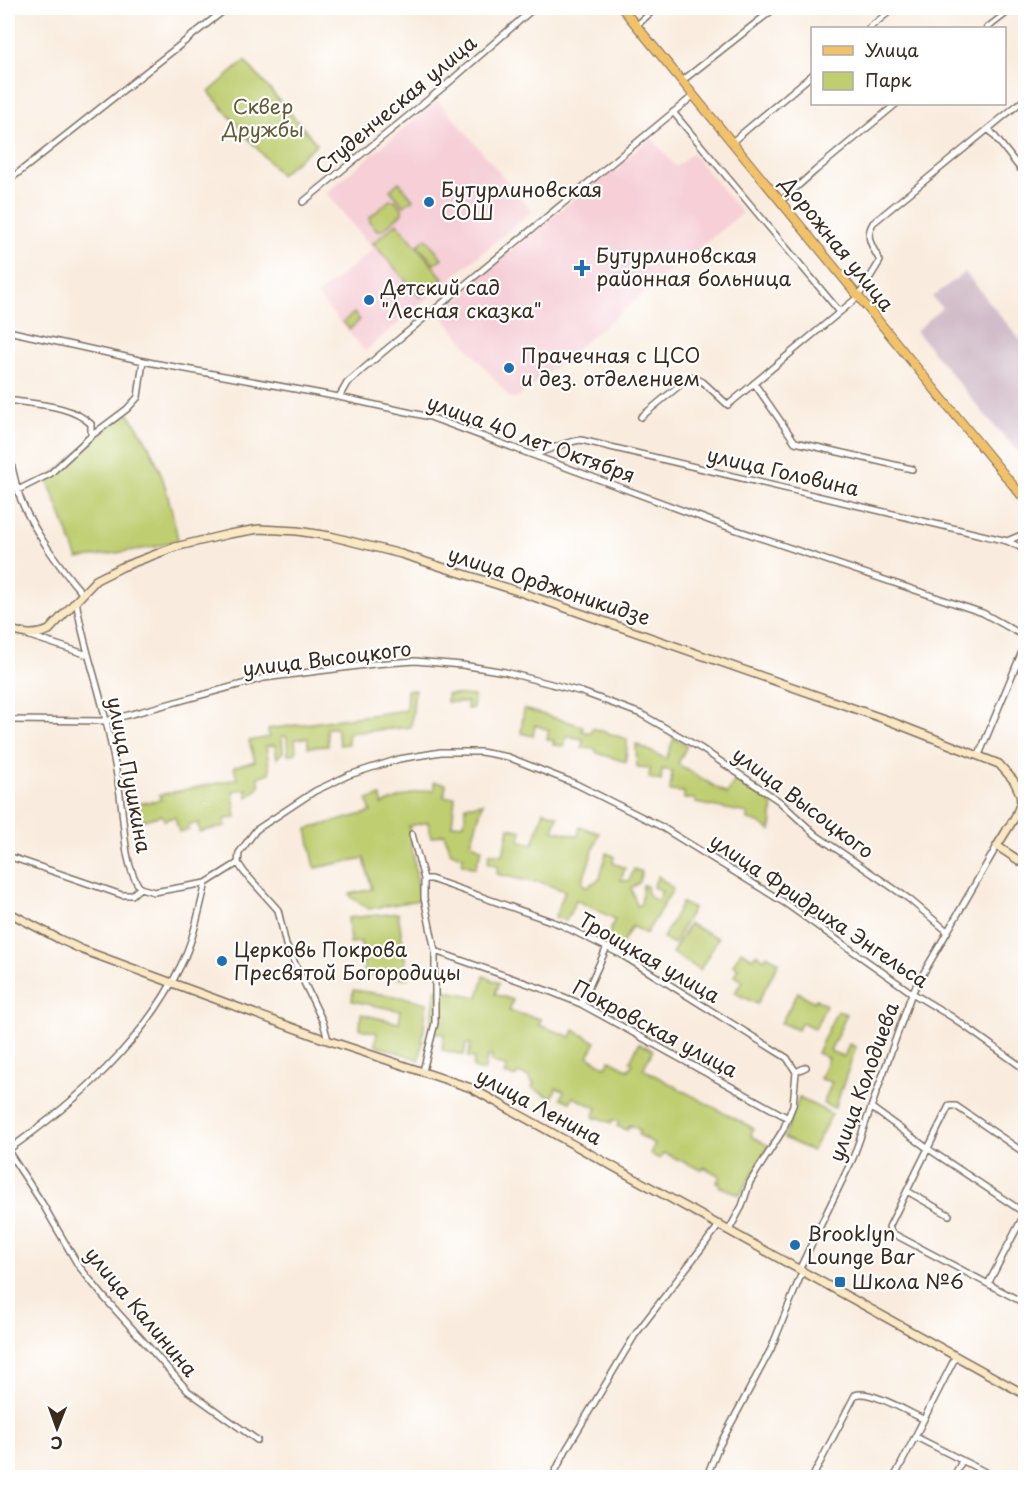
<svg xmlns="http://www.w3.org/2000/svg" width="1033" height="1485" viewBox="0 0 1033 1485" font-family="'Playpen Sans',sans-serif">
<rect width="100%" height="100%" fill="#fff"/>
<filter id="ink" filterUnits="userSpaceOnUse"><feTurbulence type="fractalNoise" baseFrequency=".0167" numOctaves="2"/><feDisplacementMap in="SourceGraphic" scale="12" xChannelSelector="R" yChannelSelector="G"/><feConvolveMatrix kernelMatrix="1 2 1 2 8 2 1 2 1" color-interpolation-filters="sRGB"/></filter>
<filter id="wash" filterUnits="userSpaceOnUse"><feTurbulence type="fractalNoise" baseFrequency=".008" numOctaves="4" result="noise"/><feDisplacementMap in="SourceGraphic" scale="24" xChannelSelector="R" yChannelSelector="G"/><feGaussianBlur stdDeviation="1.35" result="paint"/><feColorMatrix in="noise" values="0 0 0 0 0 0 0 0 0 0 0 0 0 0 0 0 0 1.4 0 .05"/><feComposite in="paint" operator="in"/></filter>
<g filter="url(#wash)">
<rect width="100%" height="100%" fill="#f9ecde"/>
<path fill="#f6cfd7" d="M438,100L532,211L365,351L317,295L373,249L326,193Z
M652,138L676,167L692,153L742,213L517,398H510L440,314L466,294L474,281L505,255L611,169L616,172L619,168L618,165Z"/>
<path fill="#d1bdc9" d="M965,272L1025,346V459L989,420L916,331L942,308L932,297Z"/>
<path fill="#bfce71" stroke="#7d7c48" stroke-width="1.5" d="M245,61L317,144L280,175L209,92Z
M399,182L413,199L404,206L390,190Z
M390,200H395L402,208V213L383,230H377L370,222L369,218Z
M397,223L443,278L420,297L373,243Z
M426,238L442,258L434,264L418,245Z
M354,313L360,320L350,329L343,322Z
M128,413C159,455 168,490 178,540L154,547L78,559L47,479L99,435Z
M407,690H415L411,727L348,733V744L340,745L336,728H327L328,746L308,747V738L295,739L296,753L288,755L287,737L282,736L283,752L277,758L275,745L266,746L270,773L258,777L260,787L247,798V789L233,791L236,818L224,819L226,826L199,832L198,823L188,825L189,830L179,832L175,817L164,820L162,815L140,821L136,804L161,800L159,795L237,779L234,767L255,761L249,741L269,737L268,729L406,710Z
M447,694L474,696L473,708L467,709V702H447Z
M524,709L583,726L582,731L591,733L592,728L627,739L626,762L597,753L595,749L582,748L583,739L566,736L565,746L553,745L554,741L547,739L549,730L535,725L533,736L521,733Z
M674,738L687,745L678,764L727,794L736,778L773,801L771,831L759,823L748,820V813L696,803L695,799H684V792L670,791L672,771L662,769L661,781L649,778L650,768L637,767L636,744L666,759Z
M434,782L446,784L444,797H455L452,825L464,823L466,806L483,803L471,843L482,849L475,868L462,864L463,856L451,853L444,834L431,837L428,822L409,826L420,900L369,909L351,897L350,894L372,889L364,858L315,868L307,829L371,812L367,800L381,796L382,805C395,798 420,790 434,790Z
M544,811L558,816L553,830L578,836L580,827L599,833L582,882L586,887L600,879L606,853L614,856L613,863L625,868L621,880L629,881L634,869L642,872L639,883L631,888L637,906L641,904L643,885L647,886L648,895L657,901L662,891L653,887L658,876L673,889L646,934L632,926L620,948L606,941L615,919L576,900L566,921L555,917L565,891L537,881L535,883L497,874L498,866L488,863L489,853L503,855L509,828L522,831L519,840L533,844Z
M682,903L693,908L674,944L663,938Z
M398,913L408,978L365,976L361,942L350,943L348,918Z
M689,924L718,938L700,970L672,953Z
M741,951L753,958L757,954L765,959L767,955L779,962L757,1004L735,993L742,981L734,976L738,968L733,965Z
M484,976L499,983L495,994L513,1000L509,1011L541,1019L539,1025L571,1037L574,1030L596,1042L588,1056L606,1067L610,1060L629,1070L633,1063L630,1061L639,1043L653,1050L643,1069C680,1089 716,1109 753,1128L751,1136L769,1146L740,1195L719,1186L720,1183L717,1182L720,1176L704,1167L702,1170L664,1153L660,1159L650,1154L655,1144L639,1135L640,1130L630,1125L627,1130L617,1126L619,1122L613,1120L611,1123L597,1117L596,1119L593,1117L597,1108L573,1097L570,1102L561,1098L564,1091L556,1088L552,1098L532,1088L534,1083L530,1081L529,1077L518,1073L515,1077L504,1074L507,1067L491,1062L492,1056H488L484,1071L473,1068L474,1058L468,1057L471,1044H466L464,1055L442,1050L444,1034L430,1032L436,989L478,997Z
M353,990L407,998L427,1003L420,1060L375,1045L377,1033L360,1029L361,1014L399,1023L401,1011L352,1001Z
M798,992L814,1002L816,999L826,1005L815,1029L802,1022L798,1030L781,1023Z
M837,1011L847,1014L830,1051L844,1057L849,1044L856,1047L835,1108L823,1104L832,1082L820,1079L828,1058L817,1053Z
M799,1098L832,1114L812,1151L784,1138Z"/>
</g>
<g filter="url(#ink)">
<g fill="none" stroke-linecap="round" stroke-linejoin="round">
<defs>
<path id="street" d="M637,25L656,8
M869,28L894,8
M987,28L1013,8
M682,81L775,8
M673,112L839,311
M989,129L1026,176
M732,142L812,75
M8,181L227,8
M781,201L816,170L896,104
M303,202L446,85L534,8
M8,331L153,363L339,397L430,417L722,525L983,613L1026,637
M754,383L795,442L912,469
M339,397L347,383L382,353L693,96
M8,400C36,405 69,404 91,424V436
M641,417L691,376L703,382L728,405L858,297L880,261C873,247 864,238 873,223L1026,98
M533,455C549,450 565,442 581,440L1007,541L1026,550
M8,459L10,460C14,473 16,487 21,500C33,530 61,569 82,593
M18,490L50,474L91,436L127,409L138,397L143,361
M1007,541L1026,533
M76,600C82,641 97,680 106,721C112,748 118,776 121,803C125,830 124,865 140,888L154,892L206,883
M30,636L88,655
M8,720L106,721L264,678L374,664L415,661L462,665L505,672L582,692L641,714L702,749L779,801L816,835L909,899L947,931
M979,755L1026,642
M412,834L424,879
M8,856L122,895H132L140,888
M238,863L244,872L278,910L286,945L323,1022L328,1040
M435,951L554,993L581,1004L788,1118
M581,1004L607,947
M423,1071L435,1023V951L424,898V879H431L559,924L622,955L787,1058L796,1072L793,1105L783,1130L750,1182L742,1206L729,1230
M796,1072L806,1067
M872,1108L927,1148L1026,1214
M8,1150C76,1102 144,1042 181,965C194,939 199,910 206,883L238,863L239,853L256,830L315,791L349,775L399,759L441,752H481L508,757L576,784L660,826L785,903L912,993L952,1017L1026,1070
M8,1151L42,1203L78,1265L103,1296L188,1391L257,1440
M1026,1154L956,1106H949L889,1227L892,1233L1026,1304
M907,1191L949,1215
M800,1268L853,1158L912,993L997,846
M988,1284L1026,1211
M916,1437L989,1474
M552,1478L566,1450L635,1335L720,1224
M706,1478L718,1448L771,1349L803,1270
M812,1478L855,1395C869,1389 908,1412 923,1419
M894,1478L956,1356
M953,1478L962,1461"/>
<path id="secondary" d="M8,629C23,634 34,637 49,630L96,580L122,567L175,547L229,534L259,529L297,531L330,536L401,554L517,591L887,720L999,764L1014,781L1020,794L1021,803L1015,817L997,846L1026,865
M8,912L59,939L83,950L318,1037L471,1088L1026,1395"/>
<path id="primary" d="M622,8L1026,501"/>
</defs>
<use href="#street" stroke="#7e6e61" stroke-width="8"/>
<use href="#secondary" stroke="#7e6e61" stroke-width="10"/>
<use href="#primary" stroke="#7e6e61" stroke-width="10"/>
<use href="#street" stroke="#fff" stroke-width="5"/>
<use href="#secondary" stroke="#fae7c3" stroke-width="7"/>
<use href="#primary" stroke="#f2c26a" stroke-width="8"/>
</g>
</g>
<g fill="#1f6fb2" stroke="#fff" stroke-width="2">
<circle cx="429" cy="202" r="6"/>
<path d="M579 259h6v6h6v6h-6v6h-6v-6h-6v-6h6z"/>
<circle cx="369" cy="300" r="6"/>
<circle cx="509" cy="368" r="6"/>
<circle cx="222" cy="961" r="6"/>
<circle cx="795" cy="1245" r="6"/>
<rect x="834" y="1276" width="12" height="12" rx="3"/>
</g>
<g text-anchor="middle" stroke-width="4.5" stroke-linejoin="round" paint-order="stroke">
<g font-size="20" fill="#3b2a1e" stroke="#fff">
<text transform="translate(396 105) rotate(-40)" y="7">Студенческая улица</text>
<text transform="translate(837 244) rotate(51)" y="7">Дорожная улица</text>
<text transform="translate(531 439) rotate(20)" y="7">улица 40 лет Октября</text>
<text transform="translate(783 472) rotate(13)" y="7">улица Головина</text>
<text transform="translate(549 586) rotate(18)" y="7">улица Орджоникидзе</text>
<text transform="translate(327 659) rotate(-7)" y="7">улица Высоцкого</text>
<text transform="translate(129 775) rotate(79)" y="7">улица Пушкина</text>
<text transform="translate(803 803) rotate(37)" y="7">улица Высоцкого</text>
<text transform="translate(819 911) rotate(34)" y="7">улица Фридриха Энгельса</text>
<text transform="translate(649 958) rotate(30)" y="7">Троицкая улица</text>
<text transform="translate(655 1029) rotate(28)" y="7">Покровская улица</text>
<text transform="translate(864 1082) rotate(-70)" y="7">улица Колодиева</text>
<text transform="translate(539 1107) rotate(28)" y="7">улица Ленина</text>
<text transform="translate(141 1312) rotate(50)" y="7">улица Калинина</text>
</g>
<g font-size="20" fill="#635b37" stroke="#fff">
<text x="263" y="114">Сквер<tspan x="263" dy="23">Дружбы</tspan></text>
</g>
<g font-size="20" fill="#3b2a1e" stroke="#fff" text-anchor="start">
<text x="441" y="197">Бутурлиновская<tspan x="441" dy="23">СОШ</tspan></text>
<text x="596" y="263">Бутурлиновская<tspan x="596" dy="23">районная больница</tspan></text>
<text x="381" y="295">Детский сад<tspan x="381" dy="23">"Лесная сказка"</tspan></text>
<text x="521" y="363">Прачечная с ЦСО<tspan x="521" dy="23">и дез. отделением</tspan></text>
<text x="234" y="957">Церковь Покрова<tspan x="234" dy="23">Пресвятой Богородицы</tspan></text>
<text x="807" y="1241">Brooklyn<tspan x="807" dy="23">Lounge Bar</tspan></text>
<text x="852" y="1289">Школа №6</text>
</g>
</g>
<rect width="1033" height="1485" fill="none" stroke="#fff" stroke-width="30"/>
<rect x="811" y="27" width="195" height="78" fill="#ffffff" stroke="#b1aaa5" stroke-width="1.5"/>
<rect x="823" y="46" width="30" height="9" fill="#f2c26a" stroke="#b1aaa5" stroke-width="1.5"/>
<text x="865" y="57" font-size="18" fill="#3b2a1e">Улица</text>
<rect x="823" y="72" width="30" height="18" fill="#bfce71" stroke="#b1aaa5" stroke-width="1.5"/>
<text x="865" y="87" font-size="18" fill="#3b2a1e">Парк</text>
<g transform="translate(57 1428) rotate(181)" stroke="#ffffff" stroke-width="4.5" paint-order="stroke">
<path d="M0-4.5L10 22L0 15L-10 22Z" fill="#3b2a1e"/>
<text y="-9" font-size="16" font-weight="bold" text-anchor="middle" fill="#3b2a1e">С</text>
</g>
</svg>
